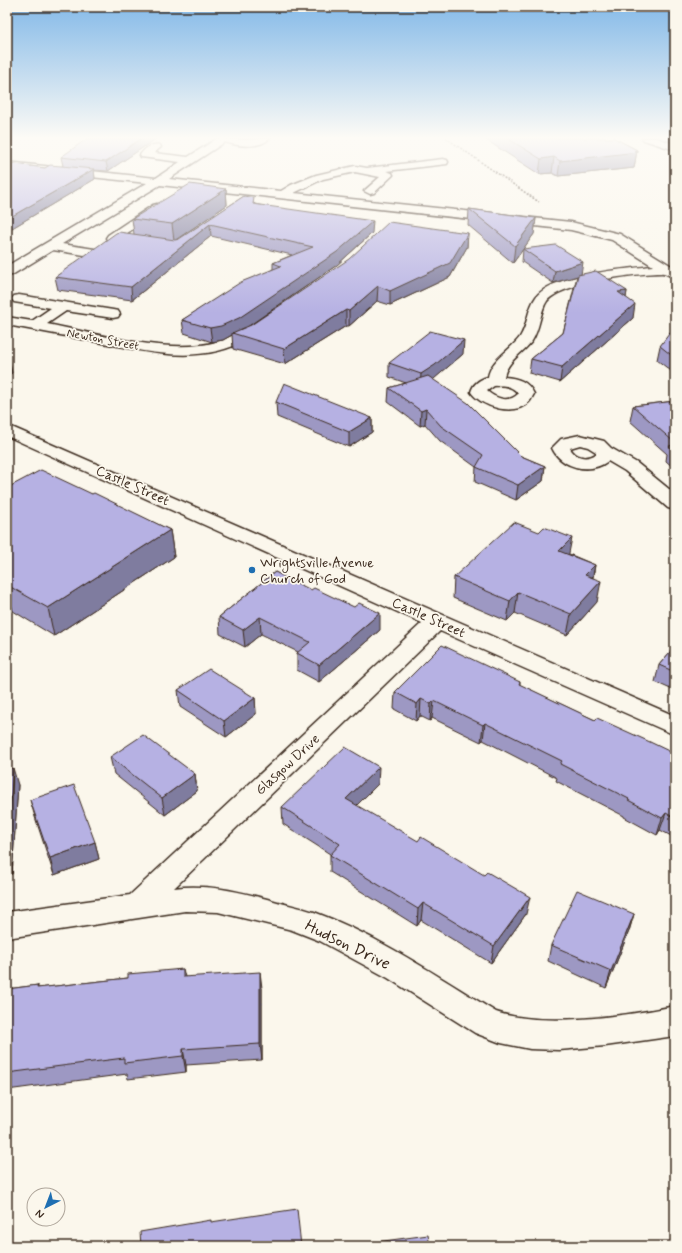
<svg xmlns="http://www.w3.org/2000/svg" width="682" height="1253" viewBox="0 0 682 1253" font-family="Mynerve,sans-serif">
<rect width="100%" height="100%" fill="#fbf7ec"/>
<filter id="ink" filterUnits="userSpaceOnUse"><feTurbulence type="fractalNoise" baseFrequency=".025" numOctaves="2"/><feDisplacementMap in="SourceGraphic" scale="8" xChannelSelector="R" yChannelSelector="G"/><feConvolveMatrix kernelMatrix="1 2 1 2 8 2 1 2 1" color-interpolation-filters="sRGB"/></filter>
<g filter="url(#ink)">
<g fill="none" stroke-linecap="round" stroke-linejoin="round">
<defs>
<path id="minor" d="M218,138L246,140L270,138C260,149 237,146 225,142L169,179L281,191L291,185L316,175L355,166L367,168L443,159L447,160L448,162L447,164L386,171L392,173L393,175L374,193L370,194L364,191L380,177L355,172L323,179L294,193L571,222L620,234L675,268V278C670,277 666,272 661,273C638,273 561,283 547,301C540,311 540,329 532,341C523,353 507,361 504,377C518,378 528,381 534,394C532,397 531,400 529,402C514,417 481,407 471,392C473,384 480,379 488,377C491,359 510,351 520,337C528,325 527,309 536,297C553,274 625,269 653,266L612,240L571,230L160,185L62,244L101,250L103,253L101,256L97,257L53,250L12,275L7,276V266L147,183L7,168V162L156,178L180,162L141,157L140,155C144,149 152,143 160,145L161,147L154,153L188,157ZM494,386C502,385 513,385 518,394C509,403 496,399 487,391Z
M642,138H656L675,144V150L644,140Z
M157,204L161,205L163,207L161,209L123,236L135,238L137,241L135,244L131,245L108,241L106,238L108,235L153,205Z
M19,295L113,310L118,311L120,314L118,317L113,318L66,311L47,324C95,333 153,351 201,345C212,344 223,340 233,335C243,331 252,321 263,324L265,327C261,333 254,336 248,339C203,365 150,353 103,343C71,337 39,331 7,325V317L32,321L51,308L14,302L12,299L14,296Z
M7,425L675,716V735L440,631L174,888C207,884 236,891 267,899C283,904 299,907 314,912C379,936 437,976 496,1012C543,1028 626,1016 675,1006V1036L605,1046L559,1050L530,1049L501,1043L475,1033L388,978L320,941L292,930L218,912L185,911L7,938V912L130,895L422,623L7,436Z
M580,435L604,441L611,448L637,463L675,494V510L668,508L625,471L608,461C590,475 561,468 552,448L561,439ZM580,445L588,447L596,452V454C587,460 575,458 570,448Z"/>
</defs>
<use href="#minor" stroke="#3b2a1e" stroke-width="3"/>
<path stroke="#3b2a1e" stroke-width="1.5" stroke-dasharray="2 1.5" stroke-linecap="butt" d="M446,138L539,202"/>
<use href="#minor" fill="#fbf7ec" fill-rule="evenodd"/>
</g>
<path fill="#9d98c3" stroke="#3b2a1e" d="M157,138L108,171L94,170L95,179L7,231V163L45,168L63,166L61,157Z
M483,138H614L637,150L634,168L558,176L552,173L539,174Z
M226,189L227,205L176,240L179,239L244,196L255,204L372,233L337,265L249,326L468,233L467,247L450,277L390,305L377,301L349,326H346L285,364L233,349L232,335L223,340L212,342L184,333L182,320L273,269V263L292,255L211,236L132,300L58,290L55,277L134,234L132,219Z
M469,209L536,218L534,234L513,263L468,225Z
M523,249L581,274L627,291L626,298L633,318L560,382L529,373L531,359L563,333L577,276L553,283L522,262Z
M675,332V374L657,360L660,346Z
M463,354L432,380L521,456L545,466L543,481L516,500L475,482L476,467L440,441L425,424L420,426L388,402L389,388L406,383L389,377V363Z
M675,401V469L666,461L667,454L630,421L633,406Z
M276,402L372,418V432L349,447L277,417Z
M7,488L92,494L170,530L174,557L54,636L13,611L7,614Z
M569,554L595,565L593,578L597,602L567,635L515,613L507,621L453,598L454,577Z
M275,572L380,630L319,682L297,670V653L298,652L261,634L245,647L220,634L219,617Z
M675,646V691L655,682L659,665Z
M520,682V685L595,720L675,754V838L660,830L657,835L624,817V816L556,781L557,778L483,740L481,742L432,718L430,721L420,716L416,721L394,709L395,692Z
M178,690L255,698L256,714L226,737L180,707Z
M110,757L195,774L197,791L165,815L114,774Z
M7,769L18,785L12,874L7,875Z
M378,784L356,806L526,914L491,963L421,920L417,926L330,872V854L283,824L282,807Z
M30,800L95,842L99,859L54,875L35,817Z
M634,914L629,931L606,988L548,961L551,945Z
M183,969L185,977L262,988V1060L186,1065V1072L128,1079L127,1074L7,1090V989L38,985V988L128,978Z"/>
<path fill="#7f7c9f" stroke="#3b2a1e" d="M142,138H157L108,171L106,162Z
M637,150L634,168L558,176L560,161Z
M554,157L552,173L539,174L541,159Z
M94,169L95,179L7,231V219Z
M226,189L227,205L174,241L172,224Z
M536,218L534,234L513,263L515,246Z
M373,221L372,233L337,265L240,332L232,333V335L223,340L212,342L210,328Z
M210,224L211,236L132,300L131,287Z
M468,233L467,247L450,277L390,305V291Z
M583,262L581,275L553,283L555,271Z
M378,286L377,301L349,326V311Z
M627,291L625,304L618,292Z
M635,304L633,318L560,382L562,367Z
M346,310V326L285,364L284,349Z
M464,340L463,354L434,379L420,388L421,374Z
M8,353L12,373L7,376V354Z
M426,409L425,424L420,426L421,411Z
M372,418V432L349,447V432Z
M545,466L543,481L516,500L518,485Z
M170,530L174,557L54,636L48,608Z
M572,538L568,558L559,551Z
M595,565L591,585L585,575Z
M601,581L597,602L567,635L571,614Z
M7,589L13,611L7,614Z
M518,592L515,613L507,621L510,601Z
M380,613V630L319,682V665Z
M260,617L261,634L245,647L243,630Z
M255,698L256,714L226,737L224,721Z
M421,699L420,716L416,721L417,704Z
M434,701L432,718L430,721L431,704Z
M485,723L483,740L481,742L483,725Z
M379,767L378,784L346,816V799Z
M13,768L18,785L12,874L7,859V850Z
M195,774L197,791L165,815L162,798Z
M666,813L660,830L657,835L662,818Z
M95,842L99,859L54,875L50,858Z
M530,897L526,914L491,963L494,946Z
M423,903L421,920L417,926L418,909Z
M634,914L629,931L606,988L611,971Z
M260,972L262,988V1060L260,1044Z
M183,1049L186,1065V1072L183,1056Z"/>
<path fill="#b6b1e3" stroke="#3b2a1e" d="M88,138H142L106,162L61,157Z
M507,138H614L637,150L634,151L637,152L560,161L554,157L541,159Z
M7,163L45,168L50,165L94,169L7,219Z
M190,184L226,189L172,224L132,219Z
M244,196L254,198L253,204L373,221L337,252L239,318L221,326L210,328L182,320L241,282L281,266L273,263L313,247L210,224L131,287L55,277L116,233L119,232L175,240L179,239Z
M469,209L536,218L515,246Z
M389,222L468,233L450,263L390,291L378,286L349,311L346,310L284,349L232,333L251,325L349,259Z
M556,245L583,262L555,271L523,249Z
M596,271L627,291L618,292L635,304L562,367L531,359L563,333L578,275Z
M672,330L675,332V358L660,346Z
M430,331L464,340L435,365L421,374L389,363Z
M428,376L468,403L521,456L545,466L518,485L476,467L483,455L441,426L426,409L421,411L389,388Z
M284,383L372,418L349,432L276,402Z
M675,401V442H674L633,406Z
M675,445V451L669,446Z
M41,470L92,494L94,493L170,530L48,608L7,585V488Z
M514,522L539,532L544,527L572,538L559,551L595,565L585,575L601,581L571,614L518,592L510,601L454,577Z
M275,572L311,590L314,588L354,607L359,603L380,613L319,665L297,653L310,642L260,617L243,630L219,617Z
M442,645L520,682L519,684L595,720L597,718L650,742L675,754V818L666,813L662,818L628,800L629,799L560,764L562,761L485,723L483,725L434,701L431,704L421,699L417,704L395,692Z
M675,646V672L659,665Z
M209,669L255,698L224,721L178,690Z
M143,735L195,774L162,798L110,757Z
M345,747L379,767L346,799L418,841L421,837L484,875L487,872L530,897L494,946L423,903L418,909L330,855L340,844L282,807Z
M13,768L7,850V769Z
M74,785L95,842L50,858L30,800Z
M577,890L634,914L611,971L551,945Z
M183,969V977L260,972V1044L183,1049V1056L124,1063V1058L7,1073V989L38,985L37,988L128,978V974Z
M297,1209L301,1246H141L140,1232L211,1220V1222Z
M428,1235L430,1246H347Z"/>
</g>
<linearGradient id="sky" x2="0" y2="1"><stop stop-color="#83b9e8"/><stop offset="0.44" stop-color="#fdfbf6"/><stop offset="1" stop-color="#fdfbf6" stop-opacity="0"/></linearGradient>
<rect width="682" height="313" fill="url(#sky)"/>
<circle fill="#1f6fb2" stroke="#fbf7ec" stroke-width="1.5" cx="252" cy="570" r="4"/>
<g text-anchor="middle" stroke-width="3.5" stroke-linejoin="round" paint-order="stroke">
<g font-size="12" fill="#3b2a1e" stroke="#fbf7ec">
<text transform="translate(103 339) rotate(11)" y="4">Newton Street</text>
</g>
<g font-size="14" fill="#3b2a1e" stroke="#fbf7ec">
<text transform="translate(133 485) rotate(24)" y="5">Castle Street</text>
<text transform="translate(429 617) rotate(24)" y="5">Castle Street</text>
<text transform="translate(287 764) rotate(-43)" y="5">Glasgow Drive</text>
</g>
<g font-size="14" fill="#3b2a1e" stroke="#fbf7ec" text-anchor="start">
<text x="260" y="567">Wrightsville Avenue<tspan x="260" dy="16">Church of God</tspan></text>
</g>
<g font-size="17" fill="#3b2a1e" stroke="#fbf7ec">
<text transform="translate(348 944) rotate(26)" y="6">Hudson Drive</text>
</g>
</g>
<rect width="682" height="1253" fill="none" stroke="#fbf7ec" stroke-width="24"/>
<rect x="12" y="12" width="658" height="1229" fill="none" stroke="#3b2a1e" stroke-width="1.5" filter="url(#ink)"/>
<g transform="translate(46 1207) rotate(222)"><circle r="19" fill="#fbf7ec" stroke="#aea59a"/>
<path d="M0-3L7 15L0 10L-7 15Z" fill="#1f6fb2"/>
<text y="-6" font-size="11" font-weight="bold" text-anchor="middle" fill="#3b2a1e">N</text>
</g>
</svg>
